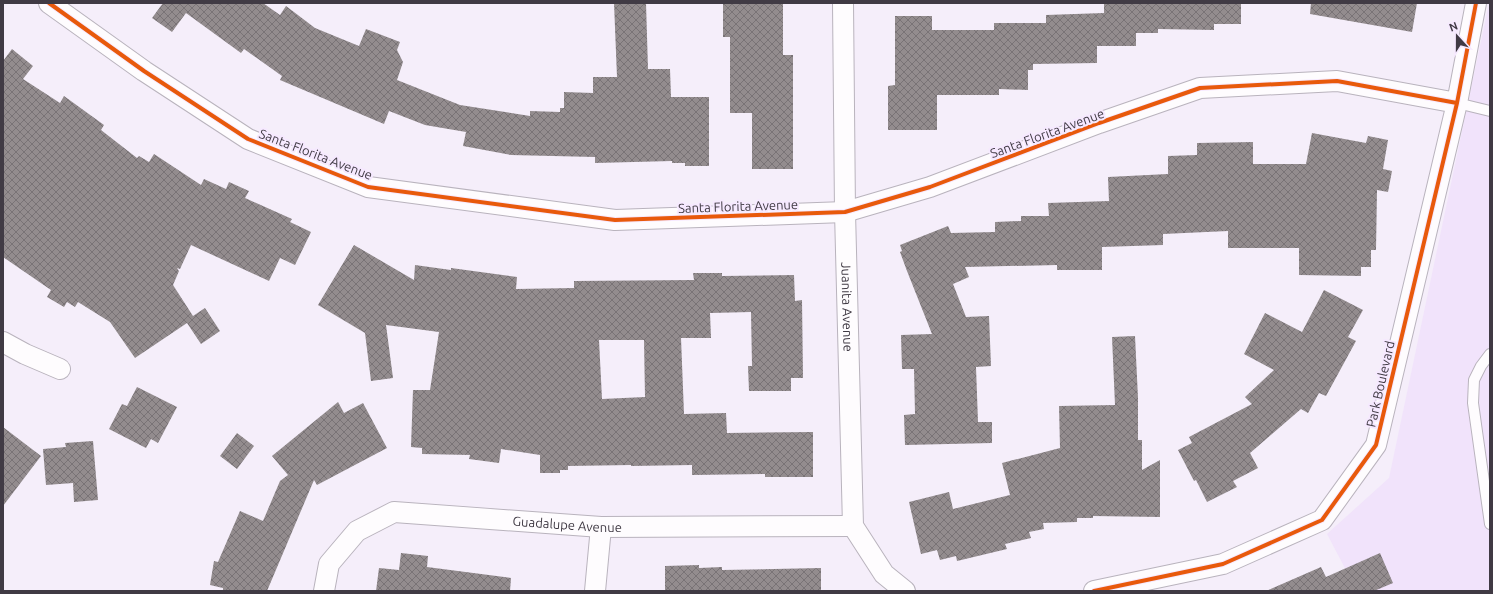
<svg xmlns="http://www.w3.org/2000/svg" width="1493" height="594" viewBox="0 0 1493 594" font-family="Ubuntu,sans-serif">
<defs>
<pattern id="building-cross-hatch" width="8" height="8" patternUnits="userSpaceOnUse"><rect width="8" height="8" fill="#938c8e"/><path d="M0 0l8 8M0 8l8-8" fill="none" stroke="#797376"/></pattern>
</defs>
<rect width="100%" height="100%" fill="#f5eefa"/>
<path fill="#f1e3fb" d="M1489,3L1490,591H1357L1327,534L1389,478Z"/>
<path fill="url(#building-cross-hatch)" fill-rule="evenodd" d="M163,3H263L280,15L286,6L315,28L359,46L366,29L400,42L397,50L403,62L397,80L460,105L530,116V111L560,112V108H564V92L593,93V77H617L614,3H646L648,69H670L671,97H709V166H685V163H672V161L595,163V157L511,155L463,146L466,132L425,125L389,111L384,124L280,80L282,76L244,49L241,53L186,13L172,32L152,18Z
M723,3H783V55H793V169H752V113H730V37H723Z
M1104,3H1241V24H1214V30L1158,29V33H1136V46H1097V63L1033,64V70H1028V90L999,89V95H937V130H888V86L895,85V16H932V30H994V23H1046V15L1104,13Z
M1311,3H1417L1412,32L1310,14Z
M12,49L33,66L23,79L60,103L64,96L104,125L101,130L137,158L139,156L149,162L154,154L201,185L204,179L226,189L229,182L249,191L245,198L292,219L290,222L311,232L295,265L280,258L269,281L191,245L180,269L177,268L179,271L173,285L193,316L205,308L220,331L201,344L187,323L135,358L110,322L78,302L75,307L67,302L64,307L47,297L51,290L3,257V61Z
M1312,133L1366,143L1368,136L1388,140L1383,169L1392,171L1388,192L1377,190L1376,250H1371V267H1361V276L1299,275V248H1228V231L1163,234V245L1102,247V270H1057V265L965,267L969,277L953,284L966,317L989,316L991,366L976,367L978,422H992V443L905,445L904,415L915,414L914,369H902L901,335L932,334L907,271L900,252L902,251L900,245L948,226L951,233L995,232V222L1021,221V216H1049L1048,203L1109,201L1108,177L1168,174V156L1197,155V143L1253,142V164H1306Z
M354,245L414,280L415,265L451,270V268L517,277L516,289L574,288V281L694,280L693,273H722V276L794,275L795,301L802,300L803,378H791V391H749L748,366H752L751,312L710,313L711,338H681L684,414L726,413L727,433L813,432V477H765V474L692,475V465L631,466V465L568,466V470H560V473H540V455L501,449L499,463L469,459L470,455L422,454V448L411,447L413,390H430L439,332L386,325L393,378L371,381L365,333L318,305ZM599,340H644L645,397L602,399Z
M1324,290L1363,310L1348,337L1356,341L1326,396L1319,393L1308,413L1301,409L1250,453L1258,468L1233,481L1237,487L1207,502L1196,480L1194,481L1178,450L1192,443L1189,437L1252,404L1245,397L1274,370L1244,354L1265,313L1302,332Z
M1135,336L1138,398V440H1142V470L1160,460V517L1093,516V518H1077V522L1043,523L1044,529L1029,532L1031,538L1005,544L1007,549L957,561L956,556L940,560L937,550L921,554L909,502L949,492L953,509L1010,495L1002,463L1060,448L1059,406L1115,405L1112,337Z
M137,387L177,407L158,443L151,439L146,448L109,429L122,404L127,406Z
M338,402L344,413L363,403L387,448L317,485L314,480L267,591H223V588L210,585L214,561L218,562L240,511L263,521L280,481L288,475L272,456Z
M3,427L41,456L3,506Z
M237,433L254,446L237,469L220,456Z
M93,441L98,500L74,502L73,483L46,485L43,449L66,447L65,443Z
M401,553L428,556L427,567L511,578L510,591H376L379,568L399,570Z
M1380,553L1393,583L1374,591H1266L1321,567L1326,577Z
M699,565V568L722,567V570L821,568V591H665V566Z"/>
<g fill="none" stroke-linecap="round" stroke-linejoin="round">
<defs>
<path id="lane" d="M1457,103L1490,111
M1490,354L1481,366L1474,380L1473,403L1490,524"/>
<g id="street">
<path d="M49,3L144,71L248,139L368,187L615,220L845,212L930,187L1099,123L1200,88L1337,81L1457,103"/>
<path id="s1" d="M843,3L845,212L853,526L884,574L905,591"/>
<path d="M3,342L25,354L60,369"/>
<path id="s2" d="M324,591L329,564L357,531L394,512L601,527L853,526"/>
<path d="M595,591L601,527"/>
<path d="M1094,591L1223,564L1322,520L1376,445L1457,103L1476,3"/>
</g>
</defs>
<use href="#lane" stroke="#b9b3bd" stroke-width="12"/>
<use href="#street" stroke="#b9b3bd" stroke-width="22"/>
<use href="#lane" stroke="#fefcfe" stroke-width="10"/>
<use href="#street" stroke="#fefcfe" stroke-width="20"/>
<defs>
<path id="cycleway" d="M49,3L144,71L248,139L368,187L615,220L845,212L930,187L1099,123L1200,88L1337,81L1457,103
M1094,591L1223,564L1322,520L1376,445L1457,103L1476,3"/>
</defs>
<use href="#cycleway" stroke="#f6e9ff" stroke-width="6"/>
<use href="#cycleway" stroke="#e8590c" stroke-width="4"/>
</g>
<g text-anchor="middle" stroke-width="4" stroke-linejoin="round" paint-order="stroke">
<g font-size="13" fill="#403a44" stroke="#f6e9ff">
<text transform="translate(1047 133) rotate(-20)" y="5">Santa Florita Avenue</text>
<text transform="translate(316 154) rotate(21)" y="5">Santa Florita Avenue</text>
<text transform="translate(738 206) rotate(-2)" y="5">Santa Florita Avenue</text>
<text dy="5" stroke="none"><textPath href="#s1" startOffset="304">Juanita Avenue</textPath></text>
<text transform="translate(1380 384) rotate(-77)" y="5">Park Boulevard</text>
<text dy="5" stroke="none"><textPath href="#s2" startOffset="286">Guadalupe Avenue</textPath></text>
</g>
</g>
<rect width="1493" height="594" fill="none" stroke="#403a44" stroke-width="8"/>
<g transform="translate(1457 36) rotate(339)" stroke="#f6e9ff" stroke-width="3" paint-order="stroke">
<path d="M0-3L7 15L0 10L-7 15Z" fill="#403a44"/>
<text y="-6" font-size="11" font-weight="bold" text-anchor="middle" fill="#403a44">N</text>
</g>
</svg>
